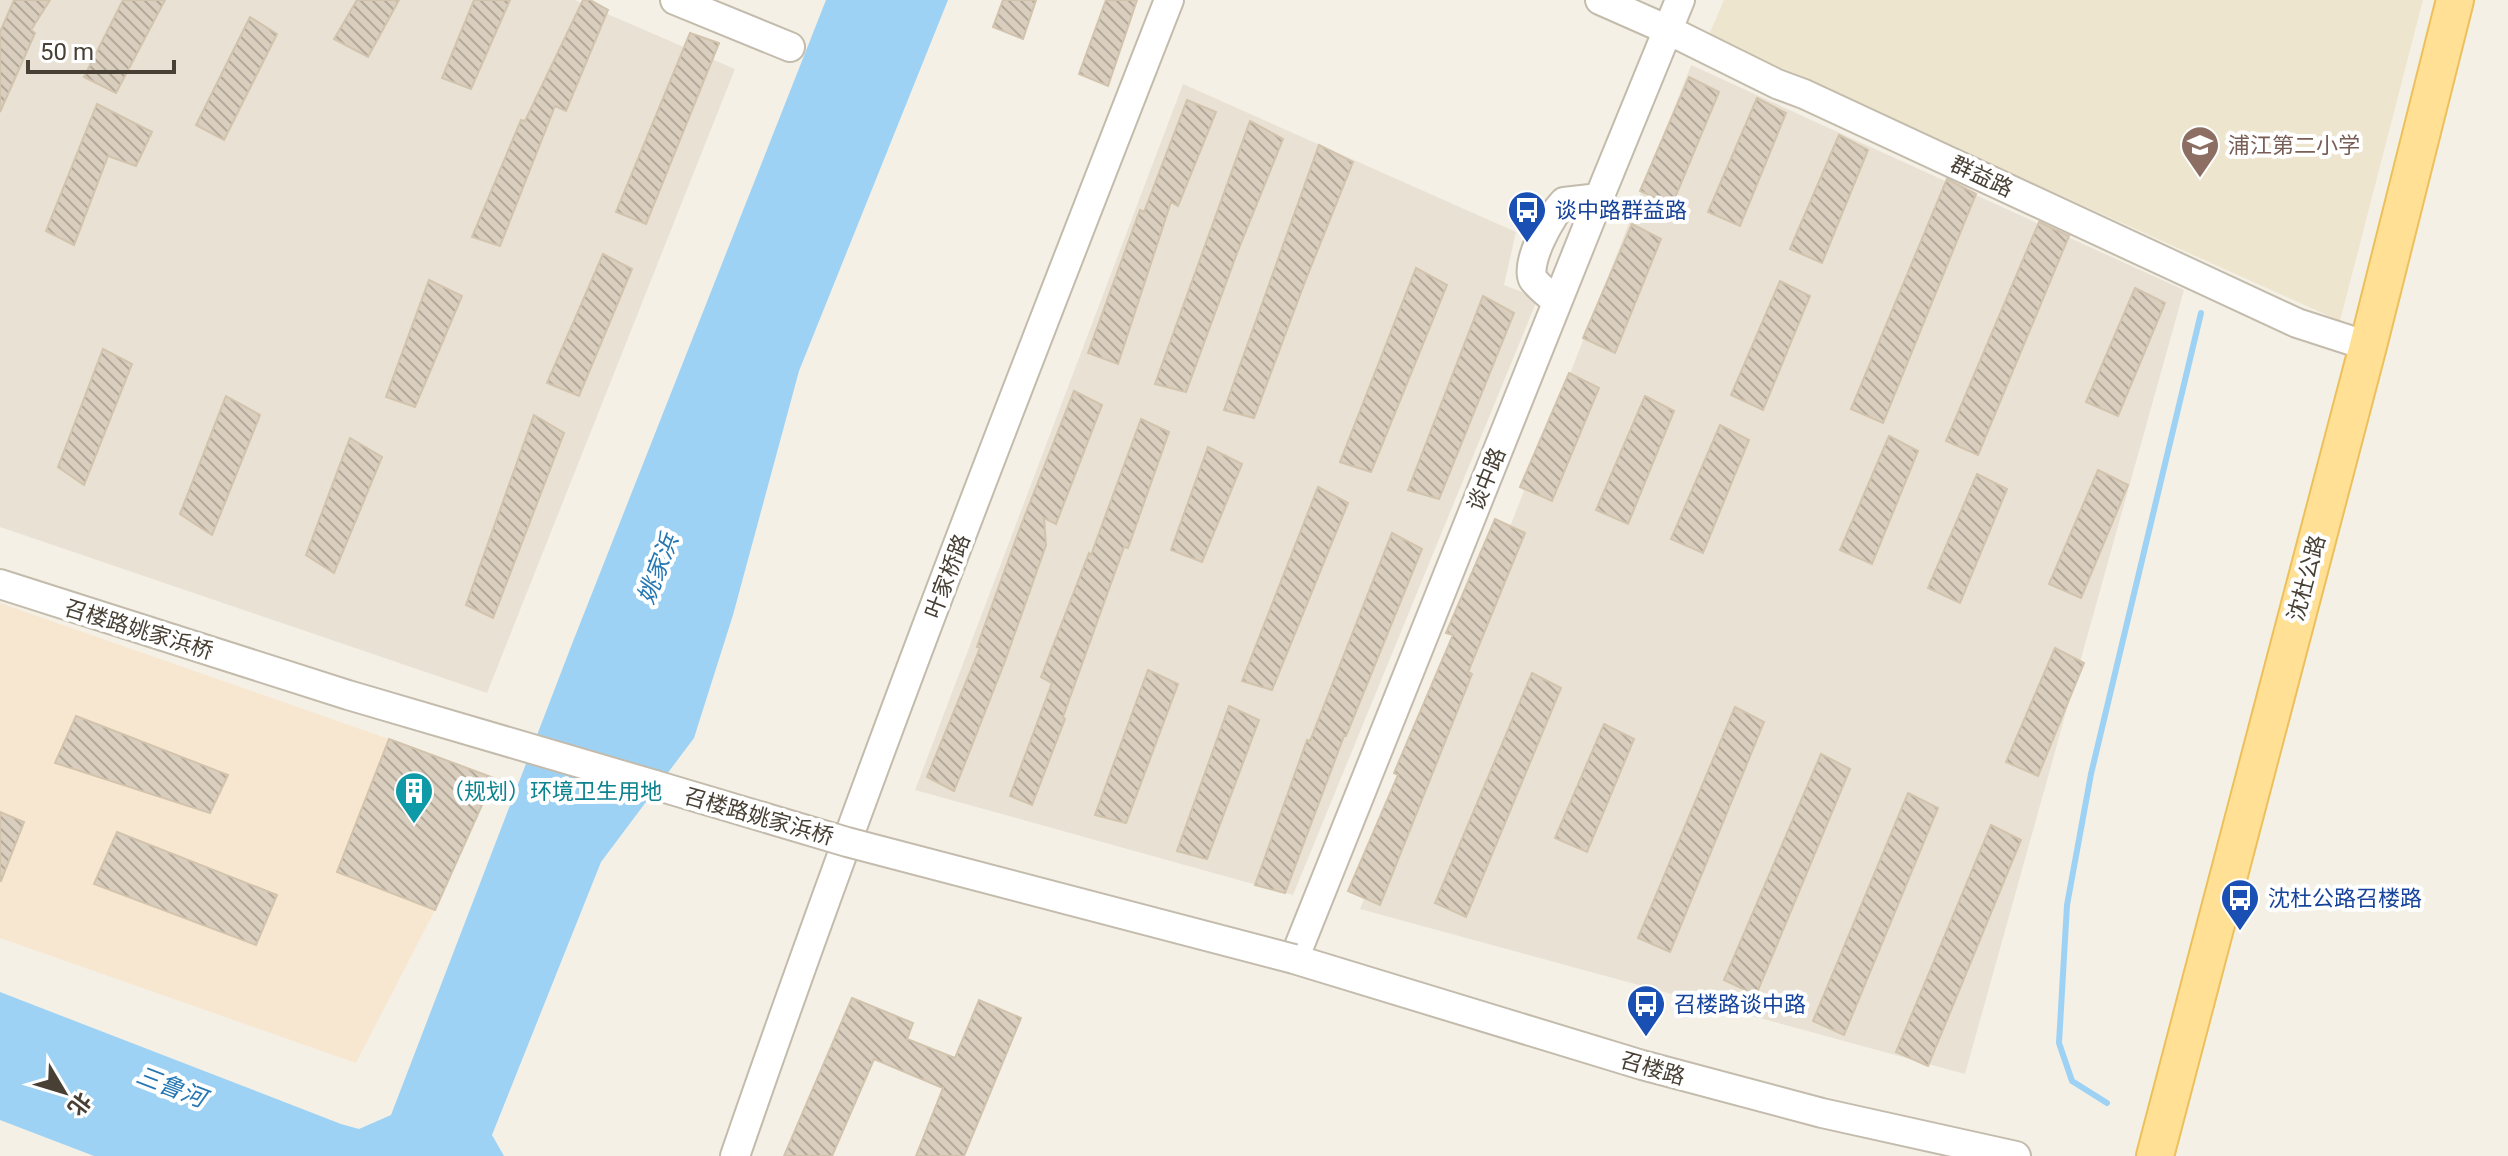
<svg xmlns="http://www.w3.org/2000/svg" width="2508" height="1156" viewBox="0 0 2508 1156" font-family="Roboto,'Noto Sans SC',sans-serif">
<defs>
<pattern id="building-back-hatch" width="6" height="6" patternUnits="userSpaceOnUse" patternTransform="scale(2)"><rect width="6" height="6" fill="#dacebe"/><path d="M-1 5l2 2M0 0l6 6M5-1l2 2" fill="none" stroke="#b3a99b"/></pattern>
</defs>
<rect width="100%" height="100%" fill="#f4f0e6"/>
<path fill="#e9e2d4" d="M0,0H575L735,69L487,693L0,527Z
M1691,65L2184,290L1965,1074L1360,909Z
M1183,84L1516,232L1504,285L1538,298L1293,895L915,790Z"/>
<path fill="#f8e7d0" d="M0,603L389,739L337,872L435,910L356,1063L0,938Z"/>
<path fill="#eee5cf" d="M1724,0H2423L2340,321L1708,37Z"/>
<path fill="#9ed2f5" d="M826,0H948L799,371L733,615L694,738L601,862L492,1135L504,1156H94L0,1120V992L341,1124L359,1129L391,1115L572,644Z"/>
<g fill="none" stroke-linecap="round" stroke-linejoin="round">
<path stroke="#9ed2f5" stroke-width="6" d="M2107,1103L2072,1081L2059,1043L2067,905L2091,774L2201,313"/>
</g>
<path fill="url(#building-back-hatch)" stroke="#d2c3ad" stroke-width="2" d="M14,0H50L31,30L35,33L0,112V32Z
M123,0H165L116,93L84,77Z
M357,0H399L368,57L334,39Z
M474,0H510L471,89L442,78Z
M583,0H590L608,10L566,111L555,106L500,246L472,237L521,120L525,121Z
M1003,0H1036L1023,39L993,27Z
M1106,0H1137L1108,86L1079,74Z
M250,17L277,34L224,140L196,125Z
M690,33L719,43L646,224L616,212Z
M1689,77L1719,92L1672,205L1640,191Z
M1757,98L1786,113L1740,226L1708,212Z
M1187,100L1216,112L1178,206L1171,202L1118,364L1088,353L1140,210L1144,212Z
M97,104L152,132L136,166L108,156L74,245L46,231Z
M1250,121L1283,139L1237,253L1186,392L1155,384Z
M1839,135L1868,150L1822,263L1790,249Z
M1319,145L1353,162L1306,279L1254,418L1224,410Z
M1947,179L1976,194L1883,423L1851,409Z
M2039,222L2069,236L1978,455L1946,441Z
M1632,224L1661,239L1615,353L1583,338Z
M603,254L632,269L579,396L547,383Z
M1416,268L1447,285L1371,472L1340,462Z
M429,280L462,296L415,407L386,397Z
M1780,281L1810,296L1763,410L1731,395Z
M2135,288L2165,303L2118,416L2086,402Z
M1483,296L1514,313L1439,499L1408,490Z
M103,349L132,364L84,485L58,467Z
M1569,373L1599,388L1552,501L1520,487Z
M1074,391L1102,405L1056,524L1044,518L1046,545L1005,661L954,791L927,777L980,648L977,647L1020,528Z
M226,396L260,415L212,535L180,514Z
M1645,396L1674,411L1628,524L1596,510Z
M534,415L564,433L493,618L466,605Z
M1141,419L1169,432L1128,548L1124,547L1063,717L1065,719L1032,805L1010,796L1052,683L1041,677L1089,553L1091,555Z
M1720,425L1749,440L1703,553L1671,539Z
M1889,436L1918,451L1872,564L1840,550Z
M350,438L382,457L334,573L306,555Z
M1208,447L1242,464L1202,562L1171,550Z
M2098,470L2128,485L2081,598L2049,584Z
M1977,474L2007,489L1960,603L1928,588Z
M1318,487L1348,503L1272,690L1242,681Z
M1495,519L1525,533L1468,672L1472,674L1380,905L1348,891L1398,775L1394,773L1453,635L1446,633Z
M1392,533L1422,549L1346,736H1344L1285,893L1255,885L1307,740L1310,741Z
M2055,648L2084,663L2038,776L2006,762Z
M1148,670L1178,684L1126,823L1095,815Z
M1532,673L1561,688L1466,917L1435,903Z
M1229,706L1259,720L1207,859L1177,851Z
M1735,707L1764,722L1670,952L1638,938Z
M76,716L228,775L210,813L55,763Z
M1604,724L1634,739L1587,852L1555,838Z
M389,739L494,778L435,910L337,872Z
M1821,754L1850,769L1756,995L1724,980Z
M1908,793L1938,808L1844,1035L1813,1021Z
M0,812L24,822L1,881H0Z
M1991,825L2021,840L1928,1066L1896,1052Z
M117,832L277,895L256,945L94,884Z
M852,998L913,1023L907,1039L955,1058L979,1000L1021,1018L964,1156H916L943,1088L874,1059L832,1156H784Z"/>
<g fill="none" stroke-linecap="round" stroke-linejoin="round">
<defs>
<path id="minor" d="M675,0L790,47
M1600,0L1668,30L1777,84L1804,94L2297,323L2368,346
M1680,0L1599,198L1294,959L1642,1065L1822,1113L2016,1156
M1557,302C1550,295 1538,287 1533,279C1525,262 1552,214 1564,202L1599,198
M0,584L348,695L655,785
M735,1156C869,767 1019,383 1169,0"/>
<path id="major" d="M2155,1156L2368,346L2455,0"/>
</defs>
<use href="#minor" stroke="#c3bbab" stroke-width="32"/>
<use href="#major" stroke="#ecc05c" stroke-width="40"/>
<use href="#minor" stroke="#fff" stroke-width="28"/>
<use href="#major" stroke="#ffe094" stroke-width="36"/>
<defs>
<path id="minor-bridge" d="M655,785L847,842L1294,959"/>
</defs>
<use href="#minor-bridge" stroke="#c3bbab" stroke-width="32" stroke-linecap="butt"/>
<use href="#minor-bridge" stroke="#fff" stroke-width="28"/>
</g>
<defs>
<symbol id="school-pin" viewBox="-11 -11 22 30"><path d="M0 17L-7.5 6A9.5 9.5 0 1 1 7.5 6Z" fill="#8d6e63" stroke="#fff"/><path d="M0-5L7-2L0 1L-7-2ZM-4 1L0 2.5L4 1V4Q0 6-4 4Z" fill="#fff"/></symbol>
<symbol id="bus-pin" viewBox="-11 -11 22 30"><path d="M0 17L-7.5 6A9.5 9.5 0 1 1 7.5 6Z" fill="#1a4fb4" stroke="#fff"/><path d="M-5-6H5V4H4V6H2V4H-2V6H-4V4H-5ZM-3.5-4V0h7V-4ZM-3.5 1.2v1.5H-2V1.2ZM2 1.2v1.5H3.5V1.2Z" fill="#fff"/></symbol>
<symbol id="building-pin" viewBox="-11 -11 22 30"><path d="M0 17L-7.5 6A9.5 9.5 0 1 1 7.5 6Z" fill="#0f9aa8" stroke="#fff"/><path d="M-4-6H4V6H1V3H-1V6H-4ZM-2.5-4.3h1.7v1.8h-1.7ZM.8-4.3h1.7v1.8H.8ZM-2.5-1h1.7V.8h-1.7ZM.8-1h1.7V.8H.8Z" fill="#fff"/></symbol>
</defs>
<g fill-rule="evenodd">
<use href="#school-pin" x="2178" y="123" width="44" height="60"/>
<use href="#bus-pin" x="1505" y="188" width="44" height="60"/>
<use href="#building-pin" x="392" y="769" width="44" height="60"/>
<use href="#bus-pin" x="2218" y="876" width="44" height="60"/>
<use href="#bus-pin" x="1624" y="982" width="44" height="60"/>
</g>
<g text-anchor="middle" stroke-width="8" stroke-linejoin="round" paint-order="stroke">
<g font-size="22" fill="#785e54" stroke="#fff" text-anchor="start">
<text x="2228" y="153">浦江第二小学</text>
</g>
<g font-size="22" fill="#484035" stroke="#fff">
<text transform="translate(1982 176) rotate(25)" y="8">群益路</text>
<text transform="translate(1486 479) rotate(-68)" y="8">谈中路</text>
<text transform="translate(947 576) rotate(-69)" y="8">叶家桥路</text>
<text transform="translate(2306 578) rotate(-75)" y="8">沈杜公路</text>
<text transform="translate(139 629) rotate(17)" y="8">召楼路姚家浜桥</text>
<text transform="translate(759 816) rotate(16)" y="8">召楼路姚家浜桥</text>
<text transform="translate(1653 1068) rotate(16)" y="8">召楼路</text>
</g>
<g font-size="22" fill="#164399" stroke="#fff" text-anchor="start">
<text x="1555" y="218">谈中路群益路</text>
<text x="2268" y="906">沈杜公路召楼路</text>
<text x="1674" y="1012">召楼路谈中路</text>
</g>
<g font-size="22" fill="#0d838f" stroke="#fff" text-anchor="start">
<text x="442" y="799">（规划）环境卫生用地</text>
</g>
<g font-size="24" font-style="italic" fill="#2578b3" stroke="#fff">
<text transform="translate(658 569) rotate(-69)" y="8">姚家浜</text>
<text transform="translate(171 1087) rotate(21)" y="8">三鲁河</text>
</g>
</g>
<g transform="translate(64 1092) rotate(128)" stroke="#ffffff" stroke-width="6" paint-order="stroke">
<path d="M0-6L14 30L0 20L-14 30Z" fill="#484035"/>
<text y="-12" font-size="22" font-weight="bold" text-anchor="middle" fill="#484035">北</text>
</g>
<path d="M28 60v12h146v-12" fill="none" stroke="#484035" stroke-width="4"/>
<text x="40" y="60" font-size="24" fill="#484035" stroke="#ffffff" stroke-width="6" paint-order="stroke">50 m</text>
</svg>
